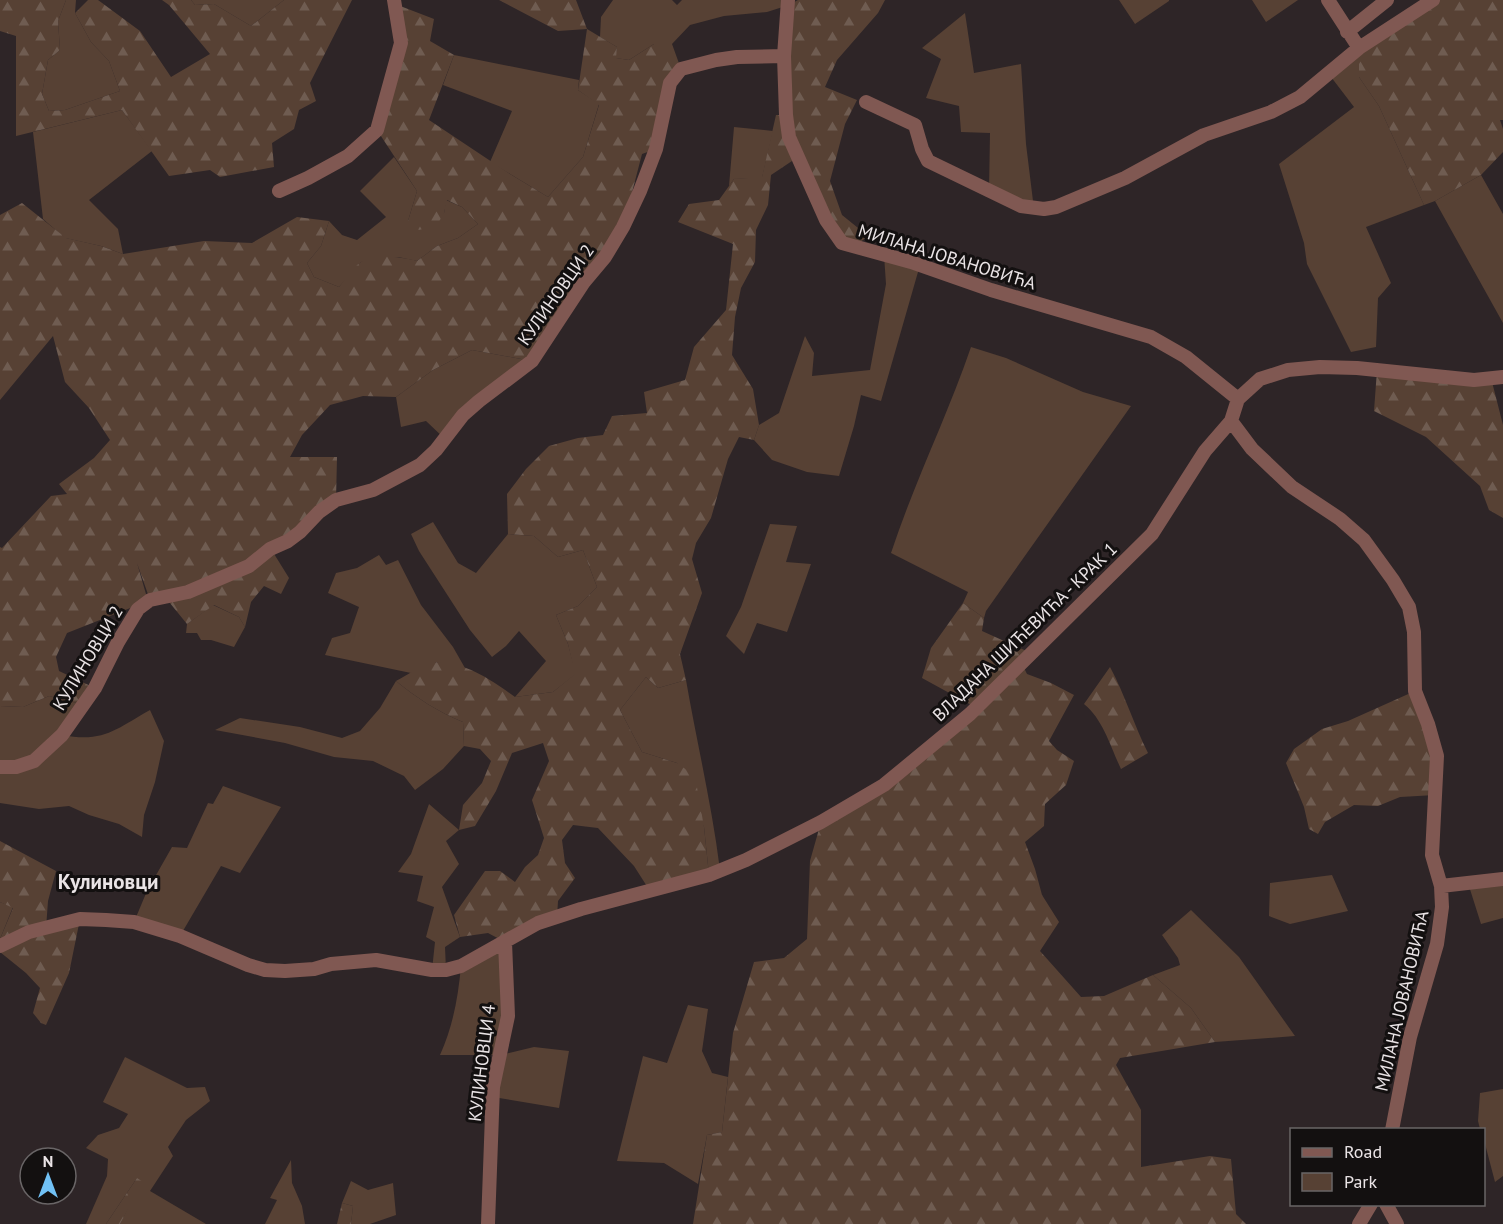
<svg xmlns="http://www.w3.org/2000/svg" width="1503" height="1224" viewBox="0 0 1503 1224" font-family="'PT Sans',sans-serif">
<defs>
<pattern id="forest-firs" width="22" height="20" patternUnits="userSpaceOnUse" patternTransform="scale(1.5)"><rect width="22" height="20" fill="#574134"/><path d="M5 1l3.5 6h-7zM16 11l3.5 6h-7z" fill="#6f5c51"/></pattern>
</defs>
<rect width="100%" height="100%" fill="#2e2527"/>
<path fill="#574134" d="M66,0H76L75,13L91,42L109,61L120,91L65,110L49,111L42,94L48,60L60,50L58,21Z
M191,0H284L251,26L214,4L195,5Z
M613,0H672L677,5L682,0H788L789,5L767,12L724,16L690,25L672,44H654L629,60L615,58L617,47L600,37L601,17Z
M1119,0H1169V1L1135,24Z
M1252,0H1298L1266,22Z
M965,13L974,73L1021,64L1026,144L1034,209L989,191L990,133L961,132L959,106L926,98L941,59L922,48Z
M1359,48V77L1379,106L1424,205L1366,227L1391,283L1378,298L1376,347L1351,352L1307,264L1304,243L1279,164L1354,107L1328,73Z
M454,55L579,80L578,90L599,104L583,157L548,197L490,162L512,111L443,85Z
M122,110L152,151L89,200L118,229L123,254L101,246L65,238L43,219L33,132Z
M734,127L773,131L762,178L734,179L729,186Z
M394,157L417,191L408,221L444,213L446,200L462,207L478,224L458,238L437,246L417,261L398,257L361,262L339,287L314,277L307,263L321,246L329,221L342,235L357,240L386,217L360,191Z
M1481,175L1503,214V323L1435,201Z
M884,255L920,265L881,401L861,395L854,426L839,476L807,472L772,460L754,440L759,425L779,413L805,336L814,353L812,376L870,370L886,284Z
M971,347L1006,358L1083,392L1131,406L986,611L984,618L963,603L968,592L891,553C914,483 947,417 971,347Z
M472,350L532,361L445,439L426,421L401,427L396,397L433,370Z
M433,522L458,563L476,573L508,534L534,536L558,557L583,550L597,587L578,606L556,615L568,644L576,674L553,692L515,697L546,661L519,631L506,646L492,657L470,630L419,551L411,534Z
M770,524L797,526L786,562L811,564L787,632L757,623L744,654L726,636L741,607Z
M379,555L386,565L398,560L421,605L453,647L465,668L437,662L411,673L325,655L332,638L350,633L359,607L328,593L336,573L357,568Z
M213,605L239,617L245,627L234,647L211,640H201L197,633H186L187,624Z
M646,677L658,688L686,680C697,743 712,806 720,870L709,875L704,827L677,763L642,752L620,710Z
M396,681C417,698 438,712 463,722L464,746L443,769L415,790L404,776L373,761L334,757L285,743L215,730L240,718L300,727L342,738L360,731L380,708Z
M49,696L85,705L62,735C104,743 116,729 150,710L164,741L155,782L144,815L142,837L119,824L89,815L69,806L39,809L0,803V706L23,707Z
M223,786L281,807L240,873L221,866L180,936L134,922L147,891L172,847L187,848L208,803L213,804Z
M429,804L459,830L446,841L459,864L442,887L460,937L445,947L446,970H432L435,942L426,937L434,907L417,901L423,876L398,872L411,854Z
M1332,875L1348,911L1290,924L1269,916L1270,883Z
M1503,879V918L1481,924L1468,883Z
M0,902L13,907L0,939Z
M1191,910L1239,957L1295,1036L1215,1042L1191,1008L1153,975L1180,965L1178,958L1162,935Z
M505,942L501,1055L534,1047L569,1051L559,1108L493,1097L499,1055H440C453,1026 458,998 461,966Z
M688,1005L708,1009L702,1051L712,1073L728,1077L722,1132L707,1135L698,1184L664,1163L617,1161L643,1056L667,1063Z
M125,1057L187,1088L205,1087L210,1101L186,1120L168,1147L173,1156L150,1191L206,1224H120L128,1208L137,1178L106,1224H86L107,1176L108,1159L86,1148L98,1135L119,1128L128,1114L103,1102Z
M1503,1089V1176L1495,1182L1484,1140V1130L1480,1129L1478,1121L1480,1093Z
M291,1160L292,1183L302,1206L305,1224H265L277,1200L270,1198Z
M351,1181L368,1190L393,1183L396,1215L370,1224H351L353,1206L342,1203Z"/>
<path fill="url(#forest-firs)" d="M0,0H66L58,21L60,50L48,60L42,94L49,111L65,110L120,91L109,61L91,42L75,13L88,0H98L140,31L171,77L210,54L169,5L162,0H191L195,5L214,4L251,26L284,0H352L310,83L316,101L299,110L294,129L272,143L274,167L220,177L210,170L169,176L122,110L16,136V36L0,31Z
M499,0H576L587,29L617,47L616,58L629,60L654,44H672L681,69L656,149L642,154L623,227L532,361L472,350L433,370L396,397L363,396L330,405L302,435L290,457H337L336,500L271,549L289,578L281,594L264,586L251,602L245,627L239,617L214,605L187,624L165,597L150,600L137,563L148,601L67,633L56,657L59,671L95,688L85,705L49,696L23,707L0,706V547L2,548L51,496L67,494L59,484L94,458L110,440L89,408L65,382L53,336L0,400V215L22,203L66,238L101,246L123,254L204,241L252,243L297,217L329,221L321,246L307,263L314,277L339,287C345,280 353,267 361,262C376,253 401,257 417,261L437,246L458,238L478,224L462,207L447,200L444,213L437,225L419,230L408,221L417,191L377,130L401,43L395,4L434,19L430,41L454,55L429,120L510,174L548,197L583,157L599,105L578,90L587,29L558,31Z
M798,0H885L878,13L837,60L825,87L857,100L845,124L830,181L842,215L868,236L854,247L842,243L798,157L771,175L768,205L756,230L755,262L741,288L735,317L732,355L753,389L759,425L754,440L739,437L728,459L711,518L696,543L692,559L702,593L680,654L686,680L658,688L646,677L620,710L642,752L677,763L695,776L704,827L709,875L650,891L634,866L598,828L573,825L562,840L565,863L575,878L558,901L557,917L505,942L488,933L460,937L454,915L485,871H500L515,882L525,867L538,855L544,838L532,800L549,761L543,743L512,753L496,791L475,826L459,830L463,805L482,783L491,761L480,749L464,746L463,722C438,712 417,698 396,681C408,675 425,662 439,662C467,663 493,681 515,697L553,692L575,674L568,644L556,615L578,606L597,587L583,550L558,557L534,536L508,534L507,494L526,469L549,446L578,438L603,435L612,416L647,413L644,392L685,380L694,347L726,310L733,244L678,222L689,204L719,200L734,179L762,177L776,115H785L789,5Z
M1433,0H1503V120H1500L1503,129V152L1481,175L1435,201L1424,205L1379,106L1359,77V48Z
M1377,370L1491,378L1503,425V518L1489,510L1480,486L1426,437L1374,411Z
M963,603L984,618L982,631L1031,653L1021,662L1027,674L1051,683L1074,695L1049,741L1057,750L1074,761L1066,785L1045,804L1044,826L1025,842L1035,869L1042,895L1059,922L1040,951L1081,997L1104,996L1153,975L1191,1008L1215,1042L1120,1058L1116,1065L1141,1110V1167L1210,1156L1231,1159L1236,1214L1246,1224H693L707,1135L722,1132L733,1033L754,962L784,958L807,939L810,861L821,822L884,785L975,707L922,678L931,648Z
M1110,667C1125,695 1134,725 1148,753L1121,769C1111,748 1103,719 1084,704Z
M1415,691L1428,724L1435,795L1400,797L1378,806L1354,805L1325,822L1318,834L1309,829L1304,807L1286,763L1294,749L1322,729L1348,721Z
M0,841L56,871L48,901L46,928L80,919L69,973L46,1025L41,1023L33,1013L40,988L26,973L0,952V939L13,908L0,902Z
M137,1178L143,1182L120,1224H106Z
M342,1203L353,1206L351,1224H337Z"/>
<g fill="none" stroke-linecap="round" stroke-linejoin="round">
<path stroke="#805852" stroke-width="14" d="M788,0L784,56L786,115L789,137L826,220L842,243L911,262L991,290L1151,337L1186,357L1238,399
M1328,0L1359,48
M1347,32L1387,0
M866,102L915,125L922,149L928,161L1021,206L1044,209L1056,207L1125,178L1204,135L1271,112L1300,97L1359,48L1433,0
M279,191L308,178L348,156L377,130L401,43L394,0
M1231,421L1252,449L1292,487L1340,519L1364,540L1393,580L1409,607L1414,632L1415,691L1428,724L1437,756L1432,855L1441,886L1442,907L1437,944L1410,1037L1392,1130
M0,767H16L34,761L62,735L95,688L118,642L138,609L150,600L188,592L249,566L270,549L288,541L300,532L319,512L336,500L373,490L420,465L436,450L463,415L479,401L532,361L584,282L605,257L623,227L640,191L656,149L670,83L681,69L716,60L737,57L784,56
M1441,886L1503,879
M0,946L29,932L80,919L106,920L134,922L180,936L248,965L265,970L285,971L314,969L331,964L376,960L432,970H446L461,966L538,923L581,909L709,875L746,860L821,822L884,785L970,714L1152,534L1205,451L1231,421L1238,399L1260,379L1288,370L1320,367L1357,368L1474,380L1503,377
M1386,1204L1397,1224
M488,1224L493,1087L508,1016L505,942
M1359,1224L1371,1204"/>
</g>
<g text-anchor="middle" stroke-width="6" stroke-linejoin="round" paint-order="stroke">
<g font-size="18" fill="#eae4e6" stroke="#131010">
<text transform="translate(947 257) rotate(17)" y="6">МИЛАНА ЈОВАНОВИЋА</text>
<text transform="translate(556 295) rotate(-55)" y="6">КУЛИНОВЦИ 2</text>
<text transform="translate(1025 632) rotate(-44)" y="6">ВЛАДАНА ШИЋЕВИЋА - КРАК 1</text>
<text transform="translate(88 658) rotate(-59)" y="6">КУЛИНОВЦИ 2</text>
<text transform="translate(1402 1001) rotate(-77)" y="6">МИЛАНА ЈОВАНОВИЋА</text>
<text transform="translate(482 1063) rotate(-83)" y="6">КУЛИНОВЦИ 4</text>
</g>
<g font-size="21" font-weight="bold" fill="#eae4e6" stroke="#131010">
<text x="108" y="889">Кулиновци</text>
</g>
</g>
<rect x="1290" y="1128" width="195" height="78" fill="#131010" stroke="#696566" stroke-width="1.5"/>
<rect x="1302" y="1148" width="30" height="9" fill="#805852" stroke="#696566" stroke-width="1.5"/>
<text x="1344" y="1158" font-size="18" fill="#eae4e6">Road</text>
<rect x="1302" y="1173" width="30" height="18" fill="#574134" stroke="#696566" stroke-width="1.5"/>
<text x="1344" y="1188" font-size="18" fill="#eae4e6">Park</text>
<g transform="translate(48 1176)"><circle r="28" fill="#131010" stroke="#696566" stroke-width="1.5"/>
<path d="M0-4.5L10 22L0 15L-10 22Z" fill="#71c1f5"/>
<text y="-9" font-size="16" font-weight="bold" text-anchor="middle" fill="#eae4e6">N</text>
</g>
</svg>
